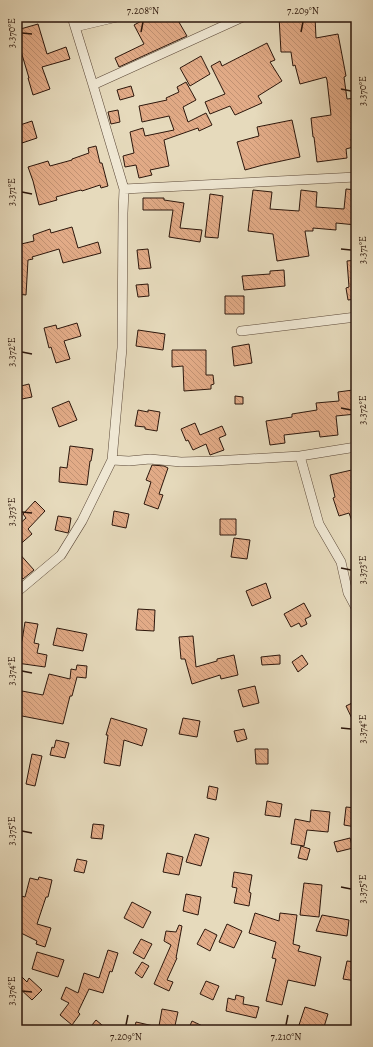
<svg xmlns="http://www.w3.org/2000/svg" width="373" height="1047" viewBox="0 0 373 1047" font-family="Alegreya,serif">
<defs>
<pattern id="building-back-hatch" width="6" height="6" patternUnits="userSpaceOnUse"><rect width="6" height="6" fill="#e2ab87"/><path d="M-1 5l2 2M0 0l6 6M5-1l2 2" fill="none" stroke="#c29273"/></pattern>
</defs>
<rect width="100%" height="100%" fill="#e6dabc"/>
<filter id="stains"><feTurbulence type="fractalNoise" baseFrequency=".005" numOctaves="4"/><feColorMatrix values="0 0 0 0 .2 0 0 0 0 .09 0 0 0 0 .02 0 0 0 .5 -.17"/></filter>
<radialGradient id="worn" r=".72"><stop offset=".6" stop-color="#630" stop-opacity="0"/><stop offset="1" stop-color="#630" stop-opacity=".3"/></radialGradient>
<path fill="url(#building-back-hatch)" stroke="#2d170c" d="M149,17H176L187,36L119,67L115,58L144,44L134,25Z
M279,17H315L316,38L338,34L346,76L344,77L347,99L356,98V139H351L353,147L346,149L347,158L317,162L314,137H313L311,118L331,115L327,80L326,77L300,84L295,65L293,66L291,52H281Z
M38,24L47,54L66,47L70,59L42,67L50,89L33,95L28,78H29L17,38V30Z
M267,43L275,60L270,62L282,81L258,96L262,103L235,115L230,106L210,114L205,102L225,94L211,66L220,61L222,66Z
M201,56L210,74L190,86L180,68Z
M186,82L196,100L183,107L188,122L206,113L212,125L199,131L198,128L164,140L169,166L150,170L152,175L139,178L136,165L125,167L123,156L134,153L130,132L143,128L145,136L174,130L169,116L142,122L139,106L167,100L166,98L179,92L177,87Z
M131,86L134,96L120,100L117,90Z
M118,110L120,122L111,124L108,112Z
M292,120L300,157L263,165L245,170L237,142L259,136L257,127Z
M32,121L37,138L22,143L17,129V126Z
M96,146L100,163H102L108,186L101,188L100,185L82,191L81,190L56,197L57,200L39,205L33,181L28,167L48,161L50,166L72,160V159L89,153L88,148Z
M346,189L356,190V225L336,223V230L313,228V231H305L309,256L277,261L273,234L248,231L253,190L272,192L270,209L299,211L301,190L317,192L316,207L344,209Z
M210,194L223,196L218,238L205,237Z
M143,198H164V200L184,203L180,228L202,230L200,242L169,237L173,210H143Z
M72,227L78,248L98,242L101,253L63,263L59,249L32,257L33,259L28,260L26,295L17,294V245L34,241L33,235L50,229L51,233Z
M148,249L151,268L139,269L137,250Z
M356,260V299L348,300L346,288L349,287L347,261Z
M284,270L285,286L244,290L242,276L270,274V271Z
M148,284L149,296L138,297L136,285Z
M225,296H244V314H225Z
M77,323L81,336L64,341L70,359L56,363L51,347L49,348L44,328L56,325L57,329Z
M138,330L165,334L163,350L136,346Z
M249,344L252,363L234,366L232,347Z
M172,350H206V375H213L214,384L211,385V389L184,391L183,366L172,367Z
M29,384L32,397L17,400V387Z
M353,390L356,414L336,416L338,435L320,437L319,431L284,435L285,443L270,445L266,421L292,417V414L317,410L316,403L339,401L338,392Z
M235,396L243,397V404H235Z
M69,401L77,420L59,427L52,408Z
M138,410L148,412V410L160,412L157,431L145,429V427L135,426Z
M195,423L200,435L222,426L226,435L219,438L224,450L210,455L206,444L193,450L188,440L186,441L181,429Z
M70,446L93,449L91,461H90L87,485L59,482L60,467L67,468Z
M152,465L164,466L168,468L159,494L163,495L158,509L144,504L151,482L146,480Z
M356,469V529H355L349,513L339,516L333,498L335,497L330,475Z
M35,501L45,511L28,529L32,534L17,547V526L26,518L23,514Z
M114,511L129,514L126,528L112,525Z
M58,516L71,518L69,530L68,533L55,530Z
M220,519H236V535H220Z
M234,538L250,540L247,559L231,557Z
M17,551L34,570L23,579L17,572Z
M266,583L271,598L252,606L246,591Z
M304,603L311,616L305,619L307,624L301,627L299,623L291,627L284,614Z
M138,609L155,610L154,631L136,630Z
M25,622L38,624L34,643L39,644L37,653L47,655L45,667L17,663L18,641H22Z
M57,628L87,634L83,651L53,645Z
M193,636L196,667L217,661V659L234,655L238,675L221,679L220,675L192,684L185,659H181L179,637Z
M280,655V664L262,665L261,657Z
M302,655L308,664L298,672L292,662Z
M77,665L87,666L86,678L77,677L72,696H70L63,724L17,715L18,698H21L22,691L43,695L49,674L70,679L71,669L76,670Z
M255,686L259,703L243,707L238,690Z
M356,701V727L346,706Z
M111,718L147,729L142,746L124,740L120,766L104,763L108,735H106Z
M183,718L200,721L197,737L179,734Z
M244,729L247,739L237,742L234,731Z
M56,740L69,743L65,758L50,755L52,747L54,748Z
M255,749H268V764H256Z
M32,754L42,756L35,786L26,784Z
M209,786L218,788L216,800L207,798Z
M267,801L282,804L280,817L265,815Z
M346,807L356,808V827L344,825Z
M311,810L330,812L328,832L307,830L304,846L291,844L295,819L310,822Z
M93,824L104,825L102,839L91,838Z
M195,834L209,838L201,866L186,862Z
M350,838L353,848L337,852L334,842Z
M301,846L310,849L307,860L298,858Z
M167,853L183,857L179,875L163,872Z
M77,859L87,861L84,873L74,871Z
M234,872L252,875L249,892L251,893L249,906L234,903L237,888L232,887Z
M39,877L52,880L48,897H46L37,924L51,928L45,947L36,944L37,941L17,931V895L25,897L30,878L38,880Z
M304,883L322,885L319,917L300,915Z
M186,894L201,897L198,915L183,911Z
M132,902L151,912L143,928L124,918Z
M255,913L279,921L280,913L297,915L293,944L300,946L298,951L321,957L315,986L288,980L282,1005L266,1001L276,959L272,958L276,942L249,933Z
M322,915L349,920L347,936L316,931Z
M227,924L242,931L234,948L219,942Z
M179,925L182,926L176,958H177L167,980L173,982L169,991L154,984L171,945L164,941L166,931L176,932Z
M205,929L217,935L210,951L197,944Z
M141,939L152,944L144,959L133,953Z
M108,950L118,953L112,972L110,971L103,993L89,989L78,1012L80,1014L72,1025L60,1015L69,1003L61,999L66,987L78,993L84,973L99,978Z
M37,952L64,960L58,977L32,969Z
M347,961L356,962V981L343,979Z
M142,962L149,966L142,978L135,973Z
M17,972L27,982L29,978L42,990L32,1000L17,986Z
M206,981L219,986L213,1000L200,994Z
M236,995L244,997L243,1004L259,1007L256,1018L226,1011L228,998L235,1000Z
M305,1007L328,1014L323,1030H316L299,1025Z
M162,1009L178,1012L174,1030L159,1026Z
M96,1020L108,1030H88Z
M192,1021L211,1030H188Z
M136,1022L158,1027L157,1030H134Z"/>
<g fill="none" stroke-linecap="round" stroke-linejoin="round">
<defs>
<path id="minor" d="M75,27L117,17
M93,85L243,17
M124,189L356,177
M241,331L356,317
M300,456L319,524L341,562L348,593L356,608
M112,460L129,461L150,459L181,462L214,461L300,456L356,447
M17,592L61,555L82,521L112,460L122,348L123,213L124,189L93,85L72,17"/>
</defs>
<use href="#minor" stroke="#5b4838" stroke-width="10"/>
<use href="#minor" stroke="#efe7d3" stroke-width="9"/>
</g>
<path fill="none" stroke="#2d170c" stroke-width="1.5" d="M141,32L143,22M301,32L303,22M22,33L32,34M341,89L351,91M22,192L32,194M341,249L351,250M22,352L32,354M341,408L351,410M22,512L32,513M341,568L351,570M22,671L32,673M341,728L351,729M22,831L32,833M341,887L351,889M22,991L32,992M126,1025L128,1015M286,1025L288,1015"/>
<rect width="373" height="1047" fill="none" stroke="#e6dabc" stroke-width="44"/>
<rect x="22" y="22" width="329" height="1003" fill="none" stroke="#2d170c" stroke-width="1.5"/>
<g font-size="10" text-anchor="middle" fill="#2d170c">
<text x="143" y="14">7.208°N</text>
<text x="303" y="14">7.209°N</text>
<text transform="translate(11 33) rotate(-90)" y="4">3.370°E</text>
<text transform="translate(362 91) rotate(-90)" y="4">3.370°E</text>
<text transform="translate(11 192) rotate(-90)" y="4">3.371°E</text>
<text transform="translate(362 250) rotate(-90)" y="4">3.371°E</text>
<text transform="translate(11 352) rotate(-90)" y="4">3.372°E</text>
<text transform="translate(362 410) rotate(-90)" y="4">3.372°E</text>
<text transform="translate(11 512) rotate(-90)" y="4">3.373°E</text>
<text transform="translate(362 570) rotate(-90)" y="4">3.373°E</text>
<text transform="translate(11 671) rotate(-90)" y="4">3.374°E</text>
<text transform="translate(362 729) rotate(-90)" y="4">3.374°E</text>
<text transform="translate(11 831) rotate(-90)" y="4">3.375°E</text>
<text transform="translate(362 889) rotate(-90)" y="4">3.375°E</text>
<text transform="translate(11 991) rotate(-90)" y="4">3.376°E</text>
<text x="126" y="1040">7.209°N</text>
<text x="286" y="1040">7.210°N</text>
</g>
<rect width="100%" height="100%" filter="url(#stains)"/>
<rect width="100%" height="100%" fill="url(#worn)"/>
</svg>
